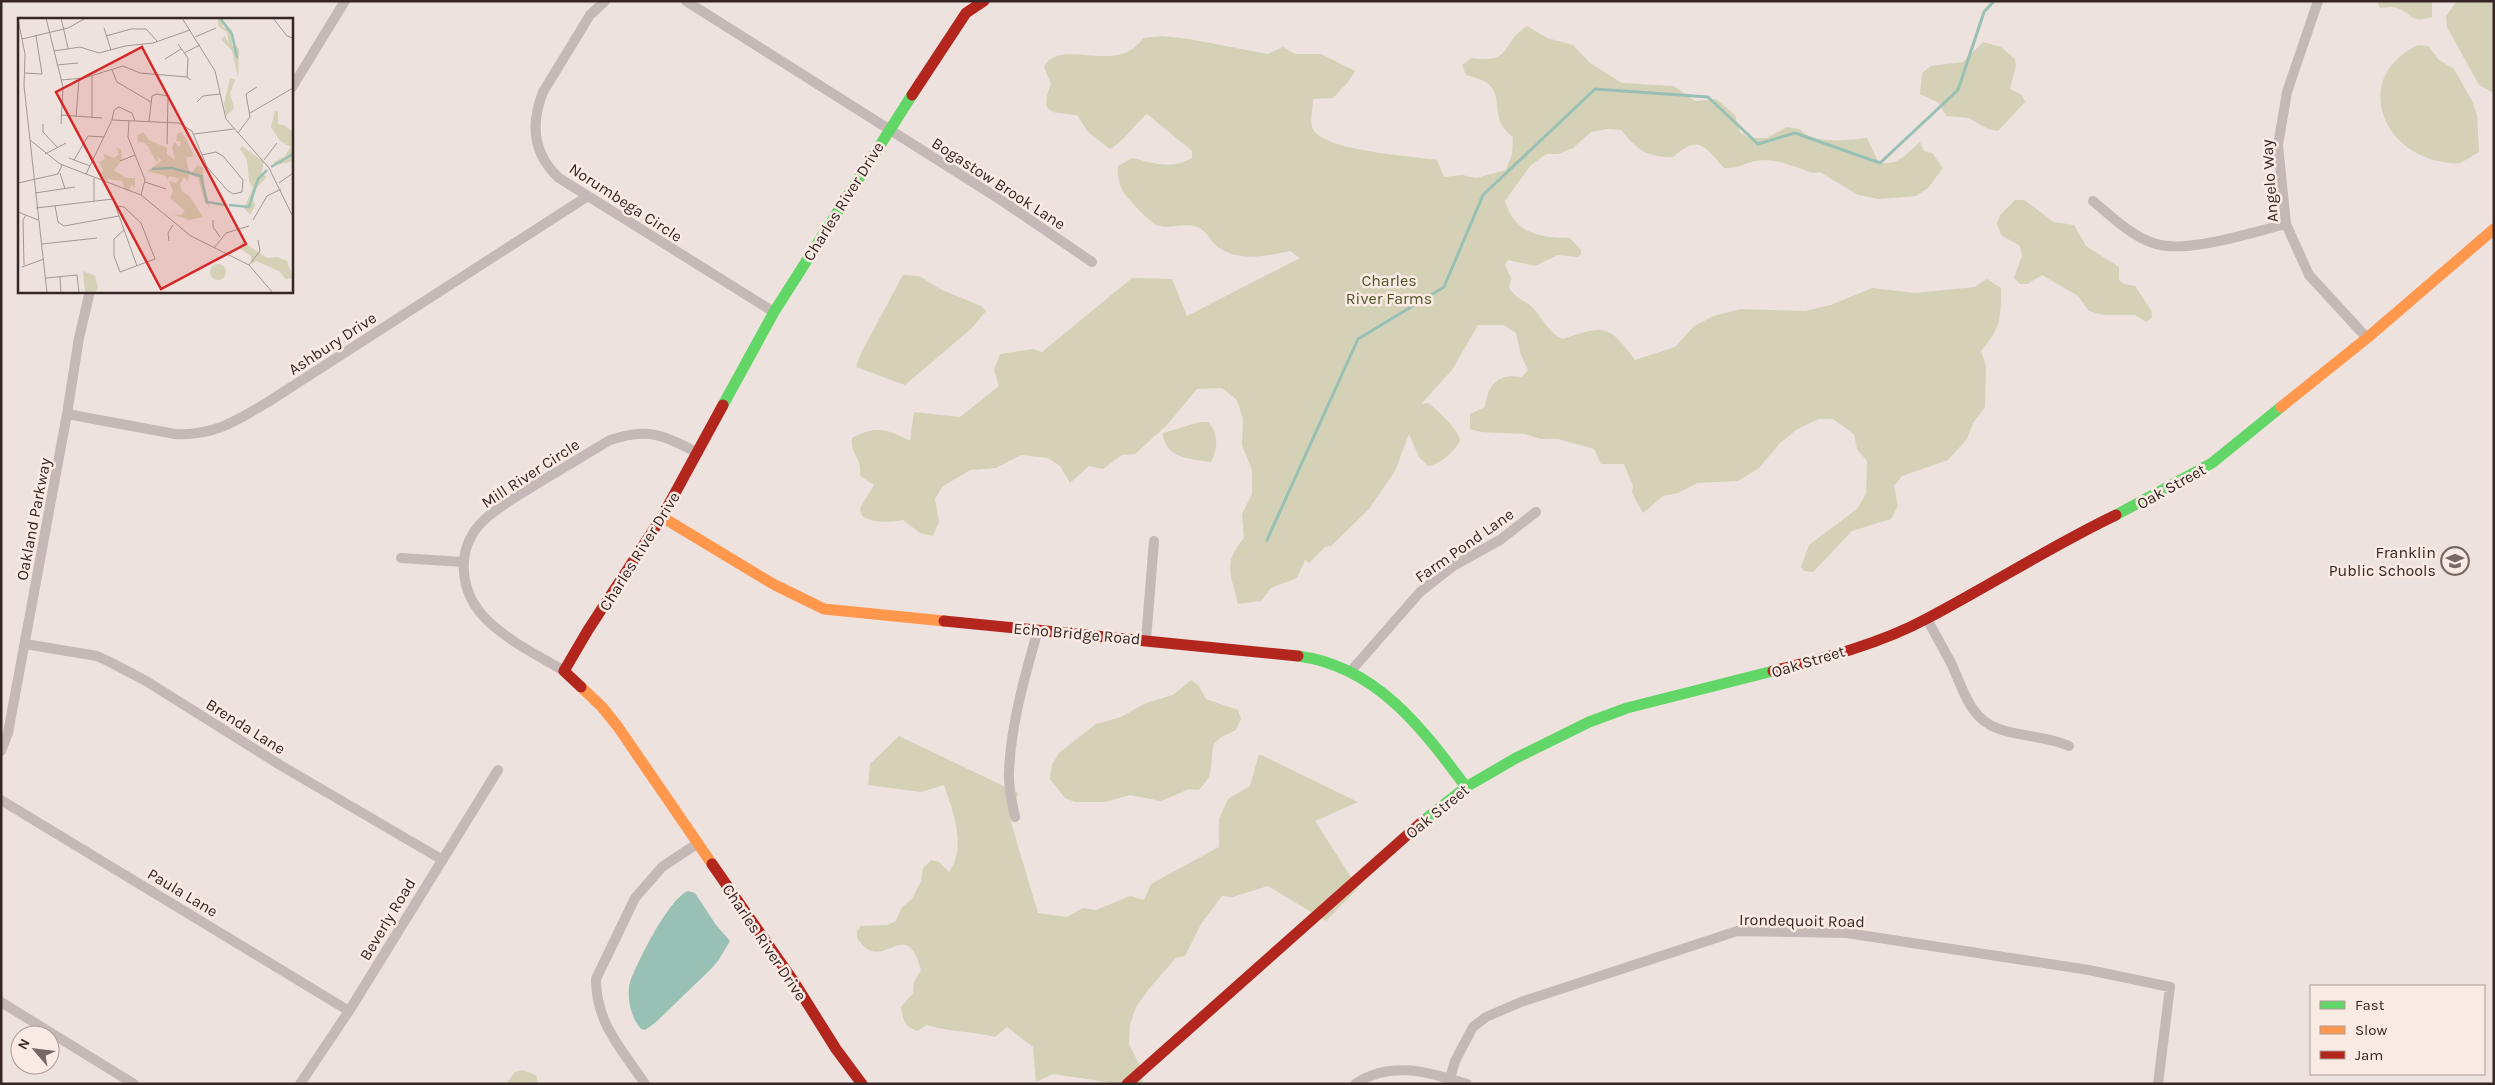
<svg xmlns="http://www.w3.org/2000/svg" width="2495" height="1085" viewBox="0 0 2495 1085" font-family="Karla,sans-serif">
<rect width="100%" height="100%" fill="#ede2dd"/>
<path fill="#d4d1b6" d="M2377,1H2432V17C2412,24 2412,14 2397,8C2392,6 2385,8 2380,8Z
M2457,1H2494V93L2479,85L2447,27L2446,16Z
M1527,26L1547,38L1573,45L1590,63L1622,83L1674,86L1695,101L1716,99L1735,115L1740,132L1749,138H1767L1787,127L1800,129C1812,145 1848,140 1867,138L1878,161C1896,169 1907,153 1920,142L1924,151L1932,153L1943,168L1928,188L1916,196L1879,199L1858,195L1820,172L1814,173C1795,167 1774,157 1755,161C1743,164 1737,169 1724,168C1704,146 1699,134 1673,157C1645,157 1638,150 1621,130L1608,129L1591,132L1573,148L1558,154H1546L1530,166L1505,201C1515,234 1540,238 1570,238L1581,250V254L1577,257L1558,255L1535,266L1508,260L1505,265L1511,278L1509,288C1519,302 1524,299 1533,308C1544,319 1548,333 1563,339C1604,325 1609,324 1635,360L1675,347L1694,326L1714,316L1740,309L1805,311L1831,305L1872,288L1915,293L1975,287L1987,279L2001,288C2001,318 2001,328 1981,351L1986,366L1985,407L1973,423L1967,439L1948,460L1902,476L1894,486L1898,506L1891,519L1852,531L1813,572L1804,571L1801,567L1809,545L1857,509L1866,494L1867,461L1857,449L1854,434L1833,419H1818L1796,430L1780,443L1759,468L1738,481L1697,483L1678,493L1663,496L1643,513L1632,493L1633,486L1624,464H1601L1594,449L1558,439H1541L1525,434L1481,432L1470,429V414L1485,407C1488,383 1499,373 1522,377L1528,370L1521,355L1516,333L1504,325H1478L1452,370L1421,404L1428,403C1438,411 1457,427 1460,440C1456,451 1440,464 1428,466L1419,457L1409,434L1395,471L1369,509L1331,546L1325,547L1309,563L1305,560L1297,578L1271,588L1261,601L1238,604C1231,573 1222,564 1244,538L1242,514L1252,494V470L1242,445L1243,419L1237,400L1222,388L1197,389L1167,425L1135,454L1122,455L1103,469L1089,466L1070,483L1060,466L1048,458L1021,455L996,468L970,470L942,487L935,499L939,522L933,536L920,533L903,520C888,522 875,524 862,516L860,508L874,485L860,476C862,456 850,455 852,438C876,425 888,429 910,441L914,412L960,417L999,386L994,370L1000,354L1033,349L1042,352L1132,278L1172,279L1187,316L1300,258L1290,251C1266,256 1241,262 1219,248C1210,242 1208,231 1197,227C1183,222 1170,230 1156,225C1150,222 1127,198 1123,192C1119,184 1117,174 1118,166L1132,158C1154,163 1171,170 1192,158V151L1147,114C1135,124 1123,142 1110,149L1088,132L1077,115C1051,112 1039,115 1051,84L1044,67C1060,36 1117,77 1143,38L1162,36L1189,39L1268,54L1283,47L1295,54H1321L1355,71L1348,82L1333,98L1313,99C1313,107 1310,119 1312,127C1319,151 1413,156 1437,160L1444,177L1462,175L1476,178L1506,170L1512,154L1513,137C1487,117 1506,98 1487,83C1482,79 1472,77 1466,75L1462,65L1471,58C1514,64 1499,44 1527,26Z
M1983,42L2001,47L2015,59L2016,66L2010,89L2022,95L2025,102L1998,131L1988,129L1969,118L1946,116L1939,103L1920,94L1922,73L1931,66L1963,62Z
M2418,45L2428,46L2439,60L2454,69L2472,101L2477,115L2479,152C2473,155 2466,161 2459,163C2455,164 2449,163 2444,162C2382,154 2351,77 2418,45Z
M2015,200H2024L2054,222L2074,225L2086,246L2119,267V280L2124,284L2135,286L2151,310L2152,317L2146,322L2135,315H2104L2089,311L2078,296L2042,275L2027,284H2020L2014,278L2022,256L2020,246L2001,235L1997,224L2000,215Z
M903,275L919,276L942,290L981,306L986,311L972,328L905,385L856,367L861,353Z
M1200,422H1208C1219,434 1218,448 1211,462C1192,459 1164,459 1163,433Z
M1191,680L1199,686L1206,699L1238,710L1241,719L1236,730C1204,744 1216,745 1210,773C1209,779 1203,785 1199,790L1189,789L1161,801L1130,795L1105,802H1075L1065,798L1050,779L1052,765L1059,753L1096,724L1121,717L1146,703L1173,695Z
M899,736L1018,793L1010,819L1038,913L1067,917L1083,908L1096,910L1130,896L1144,900L1151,884L1219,847V819L1228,799L1250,786L1259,754L1358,802L1315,821L1358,888L1326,921L1268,886L1232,897L1222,896L1201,924L1185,956L1176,958L1148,990L1136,1007L1130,1025L1129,1044L1140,1066L1143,1084H1120L1053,1074L1036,1082L1033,1047L1007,1027L995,1037C972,1031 949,1032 927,1025L917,1031C904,1026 903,1020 901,1007L913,993L914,982L921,970C908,921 889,960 869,950C864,948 860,942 857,938V931L861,926L887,925L896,921L902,907L912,899L921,881L923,868L931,860L939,862L949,872C967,847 953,811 944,785L921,792L868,785L870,764Z
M522,1070L536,1075L538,1084H506L515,1072Z"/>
<path fill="#98c0b5" d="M688,891L695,893L716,925L730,941L718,961L711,969L655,1023L645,1030L641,1029C631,1018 626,997 630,982C637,963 669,898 688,891Z"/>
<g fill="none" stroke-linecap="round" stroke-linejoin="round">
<path stroke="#98c0b5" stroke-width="3" d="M1267,540L1358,339L1444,287L1483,195L1595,89L1708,97L1758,144L1795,133L1880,163L1958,90L1984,12L1994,1"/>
<path stroke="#c5b9b7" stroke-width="10" d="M605,1L590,15L543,92C530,125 533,154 559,178L774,312
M686,1L1001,200L1092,262
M2318,1L2287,92L2278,145L2286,224L2309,275L2367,338
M291,89L345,1
M2093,201C2111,216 2130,235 2153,243C2184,255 2253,232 2286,224
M67,414L175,434C214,436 236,421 268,402L588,196
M401,558L463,562
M1927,619C1935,634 1943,648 1951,663C1963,688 1969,719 1999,729C2022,737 2047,736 2069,746
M1146,640L1154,541
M25,644L97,656L110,662L146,681L280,765L441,859
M564,671C539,656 510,642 488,621C459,593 454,549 484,520C499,506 518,496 535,485C560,470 585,455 610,440C648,427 663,435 698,453
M1351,671L1420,592L1453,566L1500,540L1536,512
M1,751L8,733L67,414L79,338L90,291
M1,800L349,1011
M1015,817C1012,802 1008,787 1009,771C1011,724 1025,675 1038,630
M1,1002L134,1084
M1450,1078L1455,1061L1473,1027L1486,1017L1521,1002L1710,940L1737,931L1847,933L2089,970L2170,987L2158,1084
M300,1084L349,1011L498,770
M645,1084C622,1049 596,1024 596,979L635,898L662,867L698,843
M1355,1084C1390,1060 1430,1072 1467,1084"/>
<path stroke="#63d668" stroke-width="11" d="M723,405L774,312L912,95
M2116,515L2212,463L2281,407
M1298,656C1376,666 1422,728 1466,787
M1423,821L1466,787L1516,758L1589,722L1627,708L1773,671"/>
<path stroke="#ff974d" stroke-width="11" d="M2281,407L2367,338L2494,229
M662,517L773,584L824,609L944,621
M581,687L602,707L618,727L712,864"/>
<path stroke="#b3261e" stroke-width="11" d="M912,95L966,13L984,1
M944,621L1298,656
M1773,671C1825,658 1880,644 1928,618C1991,585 2051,546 2116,515
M581,687L564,671L588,630L662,517L723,405
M712,864L794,982L836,1049L862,1084
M1127,1084L1423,821"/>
</g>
<defs>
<symbol id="school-ring" viewBox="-11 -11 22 22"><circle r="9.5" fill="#faeae4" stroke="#766865" stroke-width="1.5"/><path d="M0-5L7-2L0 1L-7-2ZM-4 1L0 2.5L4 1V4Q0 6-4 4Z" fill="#766865"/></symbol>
</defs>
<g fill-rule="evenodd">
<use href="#school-ring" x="2439" y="545" width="32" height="32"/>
</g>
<g text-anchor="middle" stroke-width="5" stroke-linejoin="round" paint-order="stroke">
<g font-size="16" fill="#362625" stroke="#faeae4">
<text transform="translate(2269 181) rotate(-94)" y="6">Angelo Way</text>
<text transform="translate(999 183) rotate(33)" y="6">Bogastow Brook Lane</text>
<text transform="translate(843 201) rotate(-58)" y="6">Charles River Drive</text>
<text transform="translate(626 202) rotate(33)" y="6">Norumbega Circle</text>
<text transform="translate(332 343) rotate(-33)" y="6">Ashbury Drive</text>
<text transform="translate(530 473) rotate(-33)" y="6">Mill River Circle</text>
<text transform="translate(2171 486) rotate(-29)" y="6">Oak Street</text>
<text transform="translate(33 519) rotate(-79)" y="6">Oakland Parkway</text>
<text transform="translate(1464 545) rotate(-35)" y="6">Farm Pond Lane</text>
<text transform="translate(639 551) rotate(-58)" y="6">Charles River Drive</text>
<text transform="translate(1077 633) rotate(5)" y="6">Echo Bridge Road</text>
<text transform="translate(1808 661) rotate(-17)" y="6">Oak Street</text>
<text transform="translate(246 726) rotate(32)" y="6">Brenda Lane</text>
<text transform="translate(1437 811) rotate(-39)" y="6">Oak Street</text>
<text transform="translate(183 892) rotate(31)" y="6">Paula Lane</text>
<text transform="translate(387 919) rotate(-59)" y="6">Beverly Road</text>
<text transform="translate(1802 920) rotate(1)" y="6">Irondequoit Road</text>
<text transform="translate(765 942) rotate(56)" y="6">Charles River Drive</text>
</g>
<g font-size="16" fill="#515627" stroke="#faeae4">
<text x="1389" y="286">Charles<tspan x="1389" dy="18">River Farms</tspan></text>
</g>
<g font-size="16" fill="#362625" stroke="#faeae4" text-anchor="end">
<text x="2436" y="558">Franklin<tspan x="2436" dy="18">Public Schools</tspan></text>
</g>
</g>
<g transform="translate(18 18)">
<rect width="275" height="275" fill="#ede2dd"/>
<path d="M200,0H204L205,9L214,12V28L218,27L221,31L220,59L214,33L203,21L207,18L211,26L209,14L200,8ZM212,60L217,62L212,76L216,90L208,98L206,86ZM257,93L260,94V106L266,107L275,114V143L256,148V144L266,139L273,129L262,123L253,109ZM125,114L131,122L149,130V136L157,142L154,129L157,124L161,129L163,124L158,123L159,116L163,114L168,121L175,135V139H168L170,150L173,155L180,147L185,150L186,173L192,189L187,185L180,160L171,156L170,164L166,159L162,166L164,173L172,179L185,199L171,202L154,196L163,197L167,193L152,180L155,173L151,163L158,165L161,161L152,158L149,162L148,158L129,153L144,142L139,139L141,142L138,144L130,128L125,124L120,125L119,118ZM224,128L246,144L243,156L249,159L239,169L238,167L235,180L237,188L232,197L226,190L235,170L231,163L229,142L222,131ZM98,130L103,131L104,142L96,152L108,160H117V170L114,167L110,173L107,172L104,163L90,161L86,165L82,156L85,152L81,144L87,141L85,136L96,140L101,136ZM224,223L249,240L259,239L269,243L275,260L268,261L261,253L238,243L234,246L233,238L221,230ZM192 254a8 8 0 1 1 16 0a8 8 0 1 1-16 0ZM65,253L77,258L80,270L77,275L67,274Z" fill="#d4d1b6"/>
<path fill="none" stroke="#98c0b5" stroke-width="2.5" d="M202,0L214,16L219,40M253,149L275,136M134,151L154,150L183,158L189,184L208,187M211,187L231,189L240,161L249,152"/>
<path fill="none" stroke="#a49793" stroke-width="1" d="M28,0L45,69L43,106M43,0L50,30M164,0L197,53L208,101L251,150L275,199M255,0L269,18L275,20M0,1L7,36L6,68L29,275M86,10L93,32M88,18L113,11H128L139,23M177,19L198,10M4,21L50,10L68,0M160,26L170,40L169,59M36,33L62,29L81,35L107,28L135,25L172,12M166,35L182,27M147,41L163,31M39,47L60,45M94,52L99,64L133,84M6,55L24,56L18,18M74,58V100M43,62L66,60L105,48L122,55L169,59L173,62M179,84L185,78L202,76M232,95L275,70M43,97L84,100M58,99L61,61M94,102L96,92L101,89L114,95L117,103M111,103L110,119L127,162L123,177M131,103L134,78L139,76L150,78L149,126M25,106V114L39,129M220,115L232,99L228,76L239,69M176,116L216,111M12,122L42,146L123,177L173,218L231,247L255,275M0,133V150M27,136L48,125M51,140L72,148M56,142L70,118L86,119M246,142L259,125M102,143L117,137M42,155L47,171M68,156L94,102L161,105L174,113L184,137L198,134L205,138L225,162L224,174L215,176L209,172L189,149L184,137M127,164L148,171M0,165L40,156L44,147M261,165L275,155M17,175L57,169M76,183V160M37,188L40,204L46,208L101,198M99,188L106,189L123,205L137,241L102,254L96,238V221L106,212M18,190L95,181L119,248M0,194L20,202M195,202V209L202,219M235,202L249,178L263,171M151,223L150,215L155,207M24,226L79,220M196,230L208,215L231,208M6,247L5,202L8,197M231,247L242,233L240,222M4,249L26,241M42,259L43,275M28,260L59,257L61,275"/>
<path fill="#d62828" fill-opacity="0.15" stroke="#d62828" stroke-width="2.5" d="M124,29L228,226L143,271L38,74Z"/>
<rect width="275" height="275" fill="none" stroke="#362625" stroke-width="2.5"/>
</g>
<rect width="2495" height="1085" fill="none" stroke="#362625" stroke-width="5"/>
<rect x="2310" y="985" width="175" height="90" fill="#faeae4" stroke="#ac9c98"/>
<rect x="2320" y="1001" width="25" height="8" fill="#63d668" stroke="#ac9c98"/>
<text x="2355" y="1010" font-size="15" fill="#362625">Fast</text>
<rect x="2320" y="1026" width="25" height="8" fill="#ff974d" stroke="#ac9c98"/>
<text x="2355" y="1035" font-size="15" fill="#362625">Slow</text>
<rect x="2320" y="1051" width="25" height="8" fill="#b3261e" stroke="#ac9c98"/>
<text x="2355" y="1060" font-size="15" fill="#362625">Jam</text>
<g transform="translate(35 1050) rotate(298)"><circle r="24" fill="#faeae4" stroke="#ac9c98"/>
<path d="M0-4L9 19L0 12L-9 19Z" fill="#766865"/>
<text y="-8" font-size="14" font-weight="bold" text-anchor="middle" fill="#362625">N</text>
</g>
</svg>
